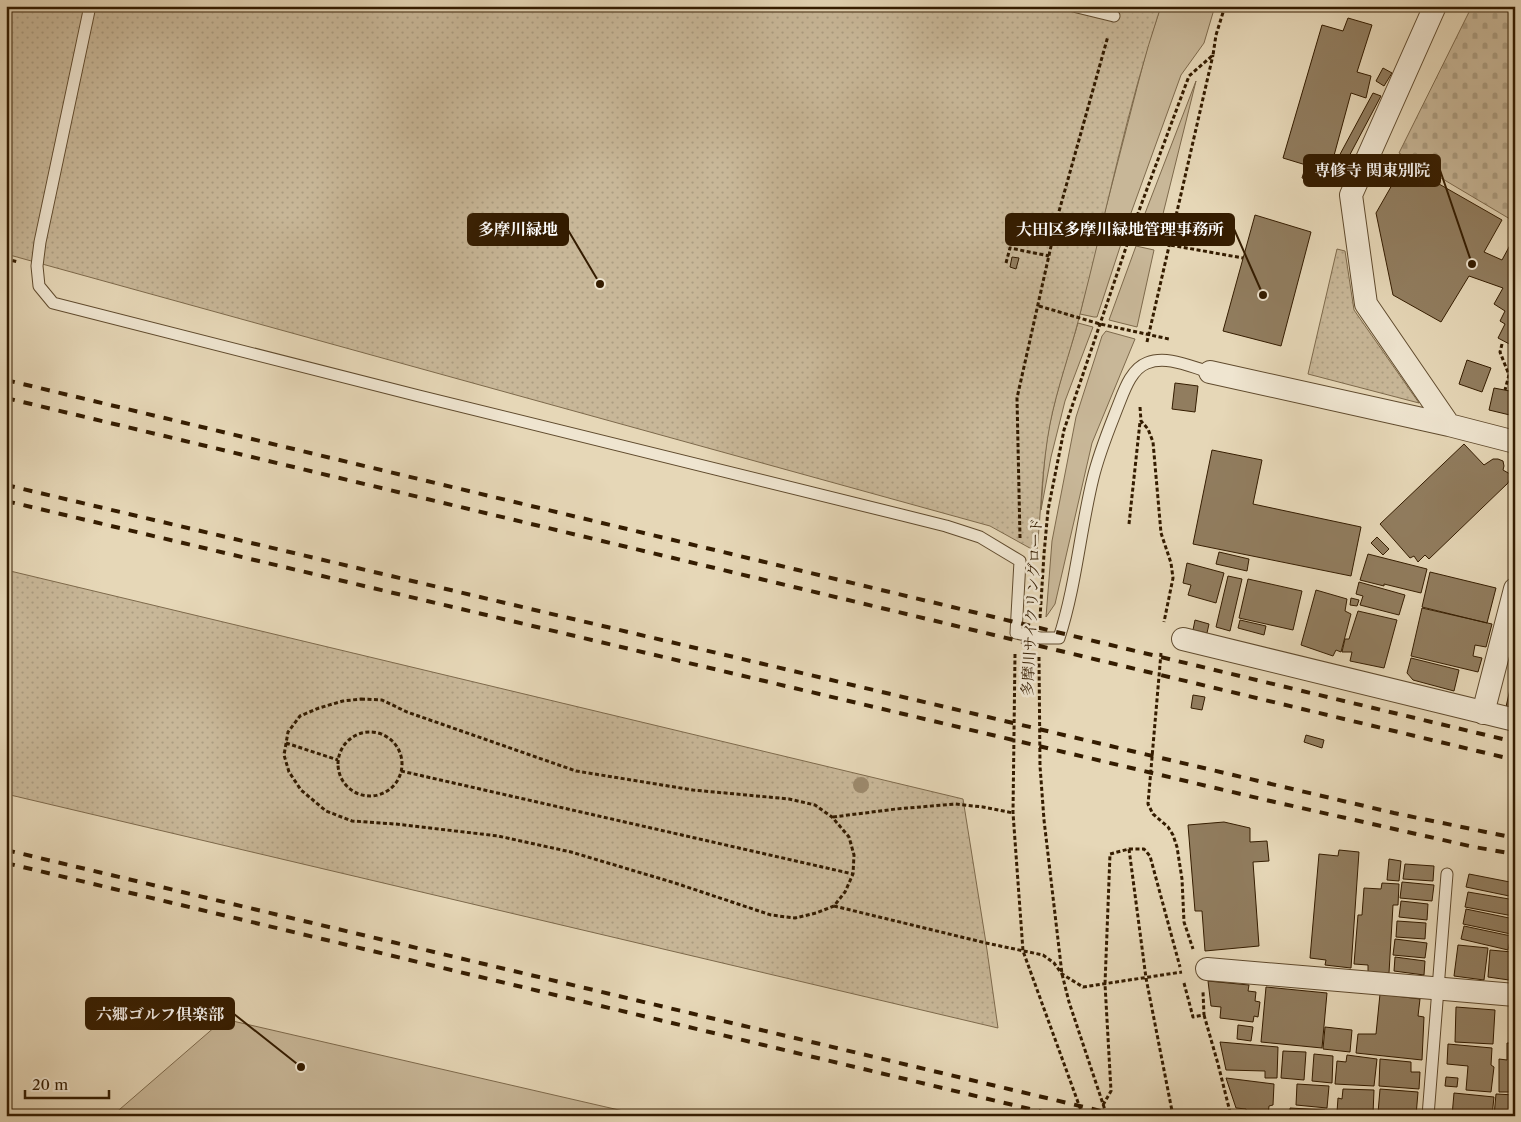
<svg xmlns="http://www.w3.org/2000/svg" width="1521" height="1122" viewBox="0 0 1521 1122" font-family="'Libre Caslon Text','Noto Serif JP',serif">
<defs>
<pattern id="cemetery-stones" width="16" height="16" patternUnits="userSpaceOnUse" patternTransform="scale(1.25)"><rect width="16" height="16" fill="#c8b798"/><path d="M2 7V4a2 2 0 0 1 4 0v3zM10 15v-3a2 2 0 0 1 4 0v3z" fill="#ac9d81"/></pattern>
<pattern id="park-dots" width="8" height="8" patternUnits="userSpaceOnUse" patternTransform="scale(1.25)"><rect width="8" height="8" fill="#c8b798"/><path d="M2 2h.1M6 6h.1" fill="none" stroke="#ac9d81" stroke-width="1.8" stroke-linecap="round"/></pattern>
</defs>
<rect width="100%" height="100%" fill="#e6d7b7"/>
<filter id="stains"><feTurbulence type="fractalNoise" baseFrequency=".004" numOctaves="4"/><feColorMatrix values="0 0 0 0 .2 0 0 0 0 .09 0 0 0 0 .02 0 0 0 .5 -.17"/></filter>
<radialGradient id="worn" r=".72"><stop offset=".6" stop-color="#630" stop-opacity="0"/><stop offset="1" stop-color="#630" stop-opacity=".3"/></radialGradient>
<path fill="#c8b798" stroke="#7e6a4c" d="M1161,6H1215L1204,43L1181,75L1127,224L1103,219L1148,45Z
M1196,81L1158,234L1139,229Z
M1098,237L1121,244L1097,317H1094L1080,314Z
M1136,246L1154,250L1137,327L1109,320Z
M1078,323L1093,327L1065,401L1051,457L1041,510C1043,481 1044,451 1050,423C1057,389 1068,356 1078,323Z
M1106,331L1135,339L1092,443L1055,604L1046,617L1052,541L1076,417L1102,336Z
M224,1019L645,1116H112Z"/>
<path fill="url(#cemetery-stones)" stroke="#7e6a4c" d="M1472,6H1515V222L1399,153Z"/>
<path fill="url(#park-dots)" stroke="#7e6a4c" d="M6,6H1161C1127,108 1106,214 1079,318C1070,353 1057,388 1050,424C1042,466 1041,510 1037,552L990,526L6,254Z
M1337,249L1345,251L1354,310L1419,403L1308,374Z
M6,570L963,799L986,943L998,1028L6,794Z"/>
<path fill="#917d5f" stroke="#341c00" d="M1348,18L1372,25L1357,72L1371,76L1366,98L1351,93L1326,185L1302,178L1306,165L1283,158L1322,25L1343,31Z
M1383,68L1392,73L1384,86L1376,81Z
M1373,93L1381,96L1346,162L1338,158Z
M1404,164L1502,220L1484,252L1502,260L1515,236V347L1498,338L1505,324L1500,321L1505,311L1494,304L1503,288L1469,276L1441,322L1393,295L1376,213Z
M1255,215L1311,232L1281,346L1223,331Z
M1012,257L1019,258L1016,269L1010,267Z
M1467,360L1491,368L1482,392L1459,384Z
M1175,383L1198,386L1195,412L1172,409Z
M1494,388L1515,392L1514,416L1489,410Z
M1464,444L1484,465L1493,459H1498L1503,461L1504,466L1503,470L1510,474V479L1508,483L1429,559L1425,555L1418,562L1414,556L1410,558L1380,524Z
M1212,450L1262,460L1253,504L1361,527L1351,576L1193,544Z
M1377,537L1389,549L1383,555L1371,543Z
M1219,552L1249,559L1247,571L1216,564Z
M1368,554L1427,569L1421,593L1384,584V586L1360,580Z
M1187,563L1224,573L1216,603L1188,595L1191,585L1183,583Z
M1430,572L1496,588L1487,623L1422,607Z
M1228,576L1242,579L1230,631L1216,627Z
M1248,579L1302,591L1293,630L1239,618Z
M1359,582L1405,595L1399,615L1360,605L1363,596L1356,594Z
M1316,590L1347,599L1345,611L1351,614L1341,652L1336,650L1333,656L1301,645Z
M1351,598L1359,600L1357,606L1350,605Z
M1422,608L1492,624L1486,647L1475,645L1473,656L1482,658L1478,672L1411,656Z
M1358,611L1397,620L1384,668L1350,661L1352,652H1342L1345,639H1349Z
M1195,620L1209,624L1207,633L1193,630Z
M1240,620L1266,626L1264,635L1238,628Z
M1411,658L1459,670L1454,691L1413,680L1407,673Z
M1514,671L1515,672V709L1506,707Z
M1193,695L1205,697L1202,710L1191,708Z
M1306,735L1324,740L1322,748L1304,742Z
M1224,822L1250,828V842L1267,841L1269,861L1253,862L1259,946L1205,951L1202,911H1195L1188,825Z
M1339,850L1359,852L1351,968L1325,965L1326,960L1310,958L1319,854L1338,856Z
M1389,859L1401,861L1399,881L1387,880Z
M1405,864L1434,866L1433,881L1403,879Z
M1469,874L1515,883L1514,897L1466,887Z
M1402,882L1434,885L1432,901L1400,898Z
M1382,883L1399,884L1398,905H1393L1389,973L1368,972V965L1354,964L1358,915H1362L1364,888L1381,889Z
M1468,892L1515,900L1513,916L1465,907Z
M1401,901L1428,904L1427,920L1399,917Z
M1466,909L1514,919L1511,934L1463,924Z
M1397,921L1426,923L1425,939L1396,937Z
M1464,926L1511,936L1508,950L1461,939Z
M1395,939L1427,943L1425,958L1393,955Z
M1458,945L1488,948L1484,980L1454,976Z
M1490,950L1512,952L1509,980L1488,977Z
M1395,957L1425,961L1424,975L1394,971Z
M1208,981L1249,985L1248,991L1256,992L1255,1001L1260,1002L1258,1017L1254,1016L1253,1022L1220,1018L1221,1007L1211,1006Z
M1266,987L1327,993L1322,1048L1261,1042Z
M1380,994L1420,999L1418,1016L1424,1017L1422,1060L1356,1053L1358,1034H1376Z
M1456,1007L1495,1010L1493,1044L1455,1042Z
M1238,1025L1253,1027L1251,1041L1237,1039Z
M1325,1027L1352,1030L1350,1052L1323,1049Z
M1220,1042L1278,1047L1277,1078H1265V1071L1226,1070Z
M1507,1043H1515V1092H1499V1059L1507,1060Z
M1448,1044L1492,1048L1491,1065L1494,1067L1491,1092L1466,1090L1468,1066L1447,1064Z
M1283,1051L1306,1052L1304,1080L1281,1078Z
M1314,1054L1333,1056L1332,1083L1312,1081Z
M1347,1055L1377,1059L1374,1086L1335,1084L1337,1061L1346,1062Z
M1380,1059L1411,1062V1072H1420L1419,1089L1379,1086Z
M1446,1077L1458,1078L1457,1087L1445,1086Z
M1226,1078L1274,1084L1273,1105L1269,1106L1268,1115L1247,1113L1246,1109L1236,1108Z
M1297,1084L1329,1086L1327,1108L1296,1105Z
M1343,1089L1374,1090L1373,1114L1337,1112L1338,1098L1342,1099Z
M1380,1089L1418,1092L1416,1116L1378,1113Z
M1454,1093L1494,1097L1492,1116H1452Z
M1496,1094L1515,1095V1116H1494Z
M1290,1108L1325,1110V1116H1290Z"/>
<g fill="none" stroke-linecap="round" stroke-linejoin="round">
<defs>
<path id="lane" d="M90,6L40,242L37,266L39,286L53,303L419,396L902,515L946,526L980,537L1020,561L1016,633L1040,638H1059C1076,586 1080,531 1093,478C1099,453 1109,429 1118,406C1124,391 1131,369 1147,363C1167,355 1191,367 1210,372
M1073,6L1114,16
M1428,1116L1447,874"/>
<path id="street" d="M1435,6L1351,195L1366,304L1449,425
M1210,372L1449,425L1515,442
M1183,639L1515,720
M1483,713L1515,589
M1207,969L1515,995"/>
</defs>
<use href="#lane" stroke="#604b2e" stroke-width="13"/>
<use href="#street" stroke="#604b2e" stroke-width="24"/>
<path stroke="#341c00" stroke-width="3" stroke-dasharray="4 2.5" stroke-linecap="butt" d="M1058,215L1153,242L1243,258
M6,259L18,262
M1006,263L1010,248L1049,256
M1039,306L1100,324L1169,339
M1147,342L1213,55
M1502,344L1500,352L1509,375L1505,390
M1140,407L1141,421L1148,429L1153,442L1161,533L1171,563L1173,578L1164,622
M1129,524L1140,422
M1020,538L1017,398L1058,215L1108,36
M1040,618L1044,554L1048,510L1064,430L1134,224L1189,76L1213,55L1216,35L1225,6
M1161,653L1148,804L1153,814L1168,827L1173,835L1177,847L1182,879L1184,922L1193,949
M1015,654L1013,813L1023,951L1083,1116
M1039,657L1040,766L1044,820L1062,974L1069,1002L1107,1116
M361,699L382,700L407,712L576,771L693,790L789,799L815,805L832,817L849,837L854,855L853,874L845,892L834,906L816,913L795,918L771,915L675,883L571,852L498,836L395,824L352,821L326,811L301,790L289,772L284,755L288,732L300,716L319,708L343,701Z
M338 764a32 32 0 1 1 64 0a32 32 0 1 1-64 0Z
M286,743L338,760
M401,771L853,874
M833,817L896,809L955,804L983,807L1013,813
M1129,849L1146,978L1173,1116
M834,906L986,943L1043,955L1054,963L1062,974L1083,987L1182,972
M1184,983L1193,1017L1204,1015L1203,992
M1204,1015L1218,1064L1231,1116
M1103,1105L1111,1091L1105,984L1110,854L1129,849H1144L1150,856L1180,967"/>
<use href="#lane" stroke="#efe5d0" stroke-width="11"/>
<use href="#street" stroke="#efe5d0" stroke-width="22"/>
<path stroke="#341c00" stroke-width="4" stroke-dasharray="9 9" stroke-linecap="butt" d="M6,380L1515,742
M6,398L1515,760
M6,485L1394,813L1515,838
M6,501L1266,800L1474,847L1515,854
M6,850L1122,1116
M6,863L1059,1116"/>
</g>
<circle fill="#9c896c" cx="861" cy="785" r="8"/>
<g text-anchor="middle" stroke-width="5" stroke-linejoin="round" paint-order="stroke">
<g font-size="15" fill="#341c00" stroke="#efe5d0">
<text transform="translate(1032 607) rotate(-87)" y="5">多摩川サイクリングロード</text>
</g>
</g>
<path fill="none" stroke="#341c00" stroke-width="2" d="M1472 264L1440 170M1263 295L1234 229M600 284L568 230M301 1067L234 1014"/>
<g fill="#341c00" stroke="#efe5d0" stroke-width="2">
<circle cx="1472" cy="264" r="5"/>
<circle cx="1263" cy="295" r="5"/>
<circle cx="600" cy="284" r="5"/>
<circle cx="301" cy="1067" r="5"/>
</g>
<g fill="#341c00" stroke="#341c00" stroke-width="2">
<rect x="1304" y="155" width="136" height="31" rx="5"/>
<rect x="1006" y="214" width="228" height="31" rx="5"/>
<rect x="468" y="214" width="100" height="31" rx="5"/>
<rect x="86" y="998" width="148" height="31" rx="5"/>
</g>
<g font-size="16" text-anchor="middle" font-weight="bold" fill="#fff">
<text x="1372" y="176">専修寺 関東別院</text>
<text x="1120" y="235">大田区多摩川緑地管理事務所</text>
<text x="518" y="235">多摩川緑地</text>
<text x="160" y="1020">六郷ゴルフ倶楽部</text>
</g>
<rect width="1521" height="1122" fill="none" stroke="#e6d7b7" stroke-width="25"/>
<rect x="8" y="8" width="1506" height="1107" fill="none" stroke="#341c00" stroke-width="2.5"/>
<rect x="12" y="12" width="1496" height="1097" fill="none" stroke="#341c00"/>
<path d="M25 1090v8h84v-8" fill="none" stroke="#341c00" stroke-width="2.5"/>
<text x="32" y="1090" font-size="15" fill="#341c00" stroke="#efe5d0" stroke-width="4" paint-order="stroke">20 m</text>
<rect width="100%" height="100%" filter="url(#stains)"/>
<rect width="100%" height="100%" fill="url(#worn)"/>
</svg>
